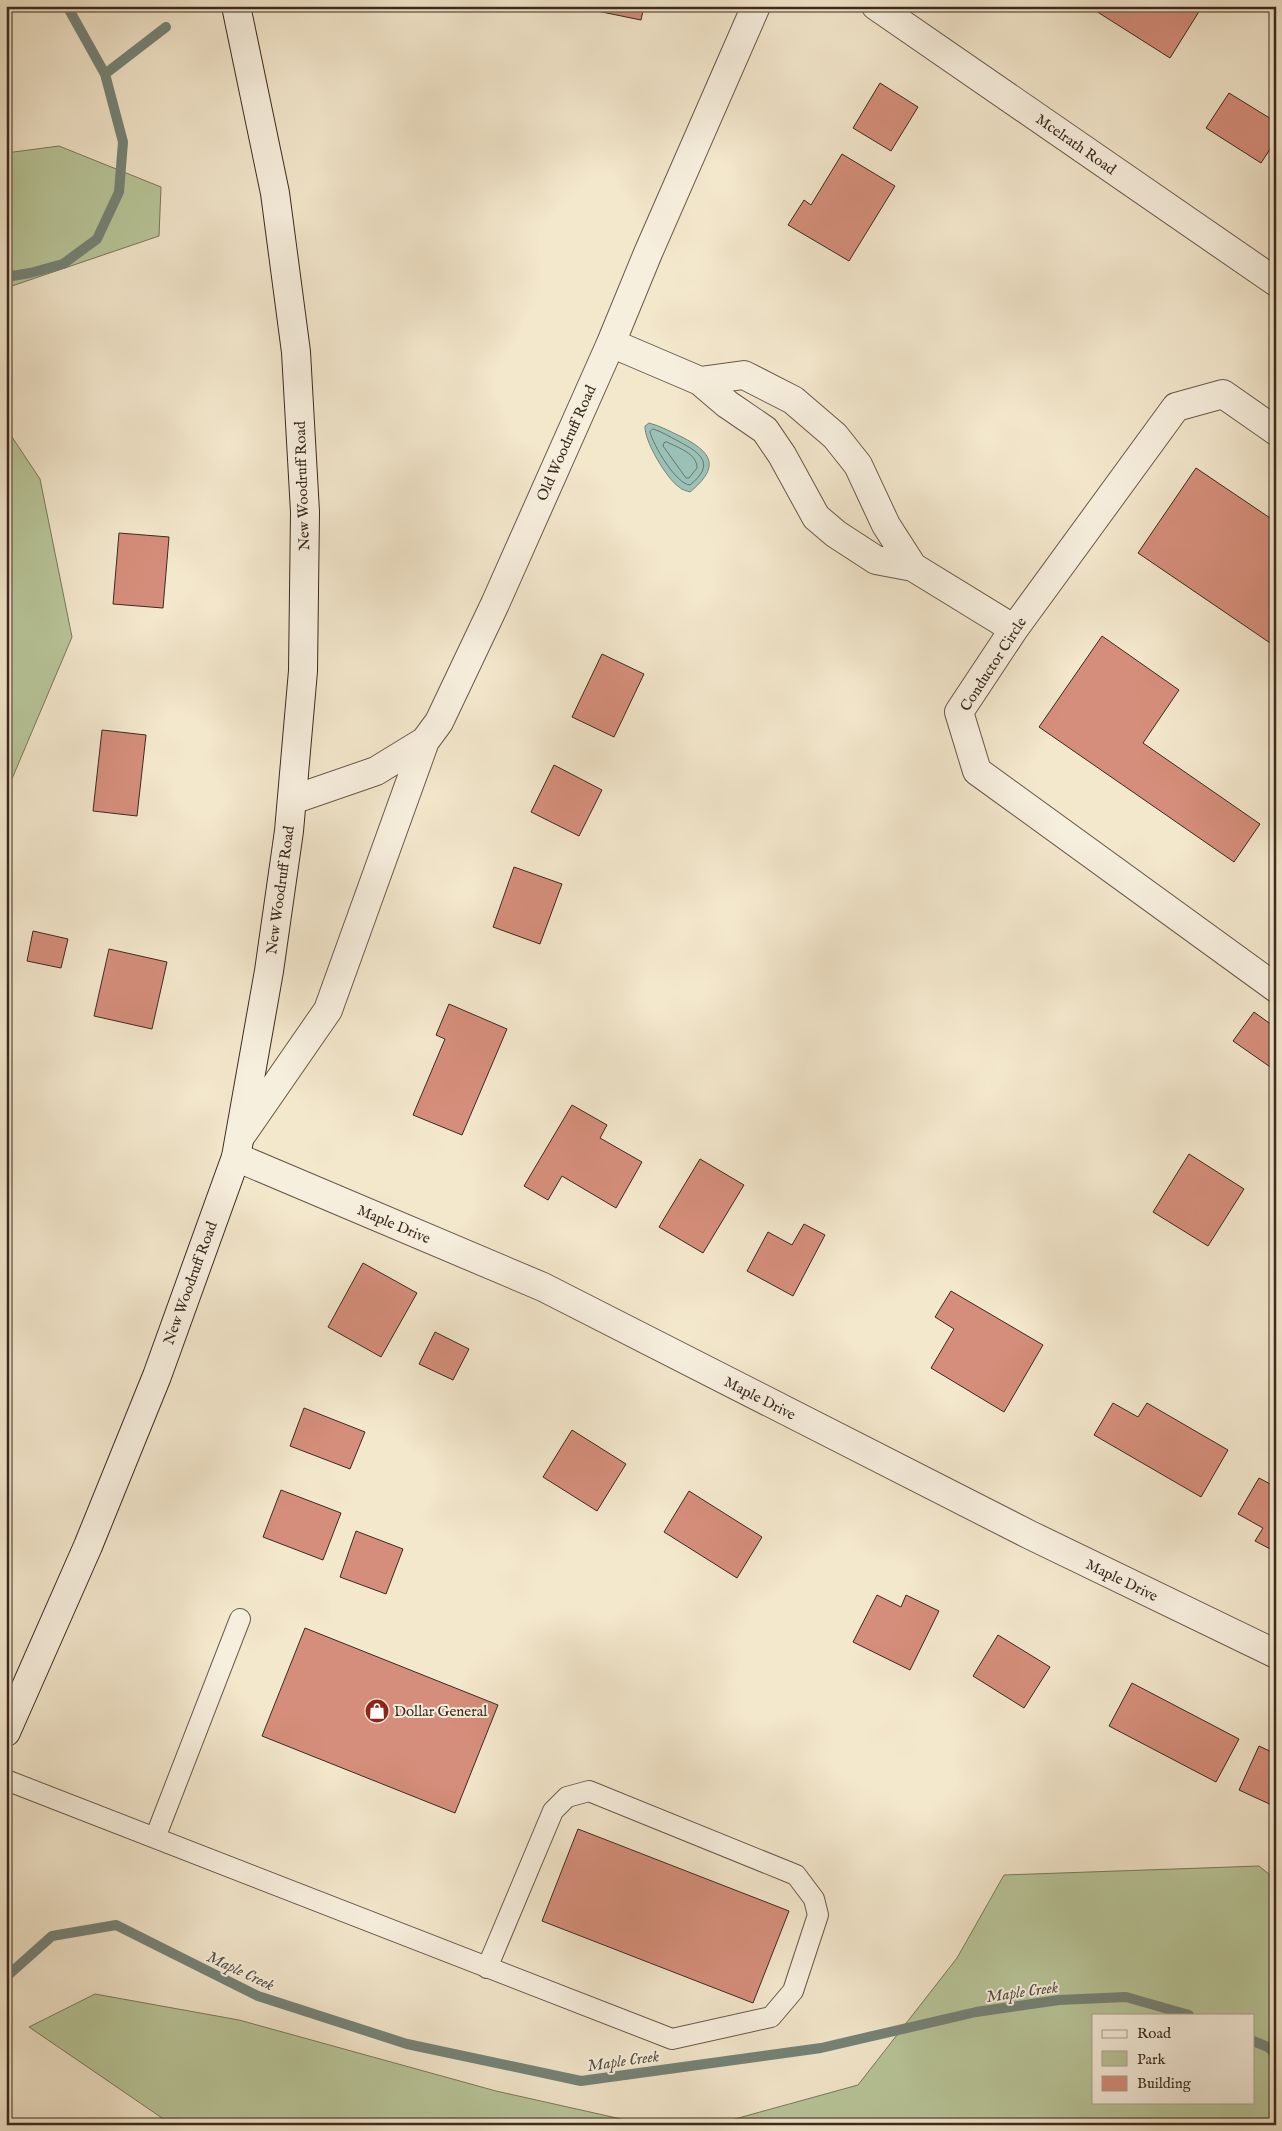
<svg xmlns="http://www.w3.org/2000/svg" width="1282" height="2131" viewBox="0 0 1282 2131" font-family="'IM FELL English',serif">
<rect width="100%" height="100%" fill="#f3e7cc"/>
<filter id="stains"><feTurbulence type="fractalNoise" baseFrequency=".004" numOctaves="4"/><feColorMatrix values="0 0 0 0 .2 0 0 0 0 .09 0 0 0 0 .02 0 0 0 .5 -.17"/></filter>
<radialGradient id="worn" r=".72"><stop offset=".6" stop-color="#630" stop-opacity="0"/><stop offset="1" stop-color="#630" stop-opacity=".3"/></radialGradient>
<path fill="#b8c69a" stroke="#7a785c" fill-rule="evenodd" d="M59,146L161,187L159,236L6,288V153Z
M6,428L40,479L72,637L6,793Z
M1259,1866L1276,1880V2125H713L858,2085L957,1958L1004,1875ZM1093,2015H1253V2102H1093Z
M95,1994L239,2020L496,2091L648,2125H184L165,2120L29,2027Z"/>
<path fill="#9bc0b5" stroke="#758479" d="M649,423C661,426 671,432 682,437C713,453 720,467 690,492C687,491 682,490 679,487C667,479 644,441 645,426Z"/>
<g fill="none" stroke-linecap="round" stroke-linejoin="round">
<path stroke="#6b756a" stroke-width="1" d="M653,429C661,431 670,437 678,441C701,453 716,464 690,485C676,484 653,445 650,432Z
M667,442C678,448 697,453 697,468L689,478H686L663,446L664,443Z"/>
<path stroke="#758479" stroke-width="10" d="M105,74L166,27
M6,277L30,273L63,264L97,239L119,192L123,142L105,74L67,6
M6,1977L52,1936L116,1925L258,1996L407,2044L581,2081L821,2048L976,2012L1059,2000L1126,1997L1189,2015
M1253,2041L1268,2047L1276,2054"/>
</g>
<path fill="#d58e7b" stroke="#3b2a1f" d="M598,6H644L641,20L597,11Z
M1088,6H1194L1200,10L1170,58Z
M880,83L918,107L891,151L853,128Z
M1229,93L1276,122V140L1261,163L1206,128Z
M842,154L895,186L849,261L788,225L804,200L811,205Z
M1196,468L1276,522V647L1138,553Z
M119,533L169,537L163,608L113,604Z
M1102,636L1179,690L1143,743L1260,824L1234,862L1039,727Z
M602,654L644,674L614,737L572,717Z
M102,730L146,735L137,816L93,811Z
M554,765L602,790L579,836L531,812Z
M514,867L562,884L540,944L493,927Z
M33,931L68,939L61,968L27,961Z
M109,949L167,962L152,1029L94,1016Z
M449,1004L507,1029L462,1135L413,1115L445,1039L436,1035Z
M1254,1012L1276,1028V1071L1233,1041Z
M572,1105L607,1125L600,1138L642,1162L616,1208L562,1176L548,1200L524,1186Z
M1189,1154L1244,1189L1208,1246L1153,1212Z
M700,1159L744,1185L703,1253L659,1227Z
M804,1224L825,1235L793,1296L747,1271L768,1232L792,1245Z
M363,1263L417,1293L381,1357L328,1327Z
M951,1291L1043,1345L1004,1412L931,1368L954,1329L935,1317Z
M435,1332L469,1349L453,1380L419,1364Z
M1113,1403L1138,1417L1147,1403L1228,1450L1201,1497L1094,1435Z
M304,1408L365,1432L350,1469L290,1446Z
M572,1430L626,1464L597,1511L543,1477Z
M1259,1478L1274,1486L1276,1484V1552L1255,1541L1263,1528L1238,1514Z
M281,1490L341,1513L323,1560L263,1537Z
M689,1491L762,1537L737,1578L664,1532Z
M356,1531L403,1549L386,1594L340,1577Z
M877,1595L901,1607L906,1595L939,1611L910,1670L853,1642Z
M305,1628L498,1705L455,1813L262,1736Z
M998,1635L1050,1667L1024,1708L973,1676Z
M1132,1683L1239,1739L1216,1782L1109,1726Z
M1259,1746L1276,1754V1807L1239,1790Z
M578,1829L789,1911L753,2003L542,1921Z"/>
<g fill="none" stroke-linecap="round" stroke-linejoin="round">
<defs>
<path id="lane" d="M6,1780L672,2039L771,2017L793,1991L818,1915L814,1899L796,1875L589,1791L567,1797L553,1811L487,1968
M155,1838L240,1619"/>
<path id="street" d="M876,6L1276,282
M611,343L700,381L727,404L765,430L782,455L816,517L836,534L876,560L913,567L886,525L858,465L835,436L793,400L744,375L700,381
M1276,431L1223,394L1176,407L1014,629L959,712L977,771L1276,988
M913,567L1014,629
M292,800L376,771L425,741L439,722L495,604L611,343L648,253L756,6
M240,1137L328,1010L425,741
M236,1157L543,1287L1030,1535L1276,1654"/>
<path id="secondary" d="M6,1732L88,1546L157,1376L236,1157L269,971L289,831L303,671L305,512L296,352L275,193L236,6"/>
</defs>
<use href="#lane" stroke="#69594a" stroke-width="22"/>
<use href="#street" stroke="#69594a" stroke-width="30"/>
<use href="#secondary" stroke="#3b2a1f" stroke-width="30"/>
<use href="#lane" stroke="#f7efde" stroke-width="20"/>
<use href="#street" stroke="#f7efde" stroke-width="28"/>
<use href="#secondary" stroke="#f7efde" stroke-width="28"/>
</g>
<defs>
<symbol id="shop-disc" viewBox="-11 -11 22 22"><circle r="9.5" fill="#8f2418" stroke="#f7efde"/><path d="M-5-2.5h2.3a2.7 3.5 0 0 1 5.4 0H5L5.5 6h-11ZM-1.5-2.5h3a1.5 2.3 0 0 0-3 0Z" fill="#fff"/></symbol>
</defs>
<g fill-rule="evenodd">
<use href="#shop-disc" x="363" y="1697" width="28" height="28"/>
</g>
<g text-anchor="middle" stroke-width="4" stroke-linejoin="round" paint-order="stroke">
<g font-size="15" fill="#3b2a1f" stroke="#f7efde">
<text transform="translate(1076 144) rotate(35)" y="5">Mcelrath Road</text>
<text transform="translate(566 443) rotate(-66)" y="5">Old Woodruff Road</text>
<text transform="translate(302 486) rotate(-92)" y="5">New Woodruff Road</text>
<text transform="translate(993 664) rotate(-57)" y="5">Conductor Circle</text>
<text transform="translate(280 890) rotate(-82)" y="5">New Woodruff Road</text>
<text transform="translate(394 1224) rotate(23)" y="5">Maple Drive</text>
<text transform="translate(190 1283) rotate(-70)" y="5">New Woodruff Road</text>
<text transform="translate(760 1398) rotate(27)" y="5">Maple Drive</text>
<text transform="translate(1122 1580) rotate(26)" y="5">Maple Drive</text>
</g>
<g font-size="15" fill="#3b2a1f" stroke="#f7efde" text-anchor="start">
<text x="394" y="1716">Dollar General</text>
</g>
<g font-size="16" font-style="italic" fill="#535044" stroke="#f7efde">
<text transform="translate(241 1970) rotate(25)" y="6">Maple Creek</text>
<text transform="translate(1022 1991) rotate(-8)" y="6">Maple Creek</text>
<text transform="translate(623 2060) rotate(-8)" y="6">Maple Creek</text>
</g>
</g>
<rect width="1282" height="2131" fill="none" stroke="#f3e7cc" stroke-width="25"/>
<rect x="8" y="8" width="1267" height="2116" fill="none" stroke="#3b2a1f" stroke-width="2.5"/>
<rect x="12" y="12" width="1257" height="2106" fill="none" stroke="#3b2a1f"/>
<rect x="1092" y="2014" width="162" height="90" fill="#f7efde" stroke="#aca092"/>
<rect x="1102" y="2030" width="25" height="8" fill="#f7efde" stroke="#aca092"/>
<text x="1137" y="2038" font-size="15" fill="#3b2a1f">Road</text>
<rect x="1102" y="2051" width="25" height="15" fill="#b8c69a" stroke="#aca092"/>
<text x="1137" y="2064" font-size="15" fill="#3b2a1f">Park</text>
<rect x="1102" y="2076" width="25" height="15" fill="#d58e7b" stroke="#aca092"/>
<text x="1137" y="2088" font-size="15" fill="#3b2a1f">Building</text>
<rect width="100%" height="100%" filter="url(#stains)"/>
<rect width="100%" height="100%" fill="url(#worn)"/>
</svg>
